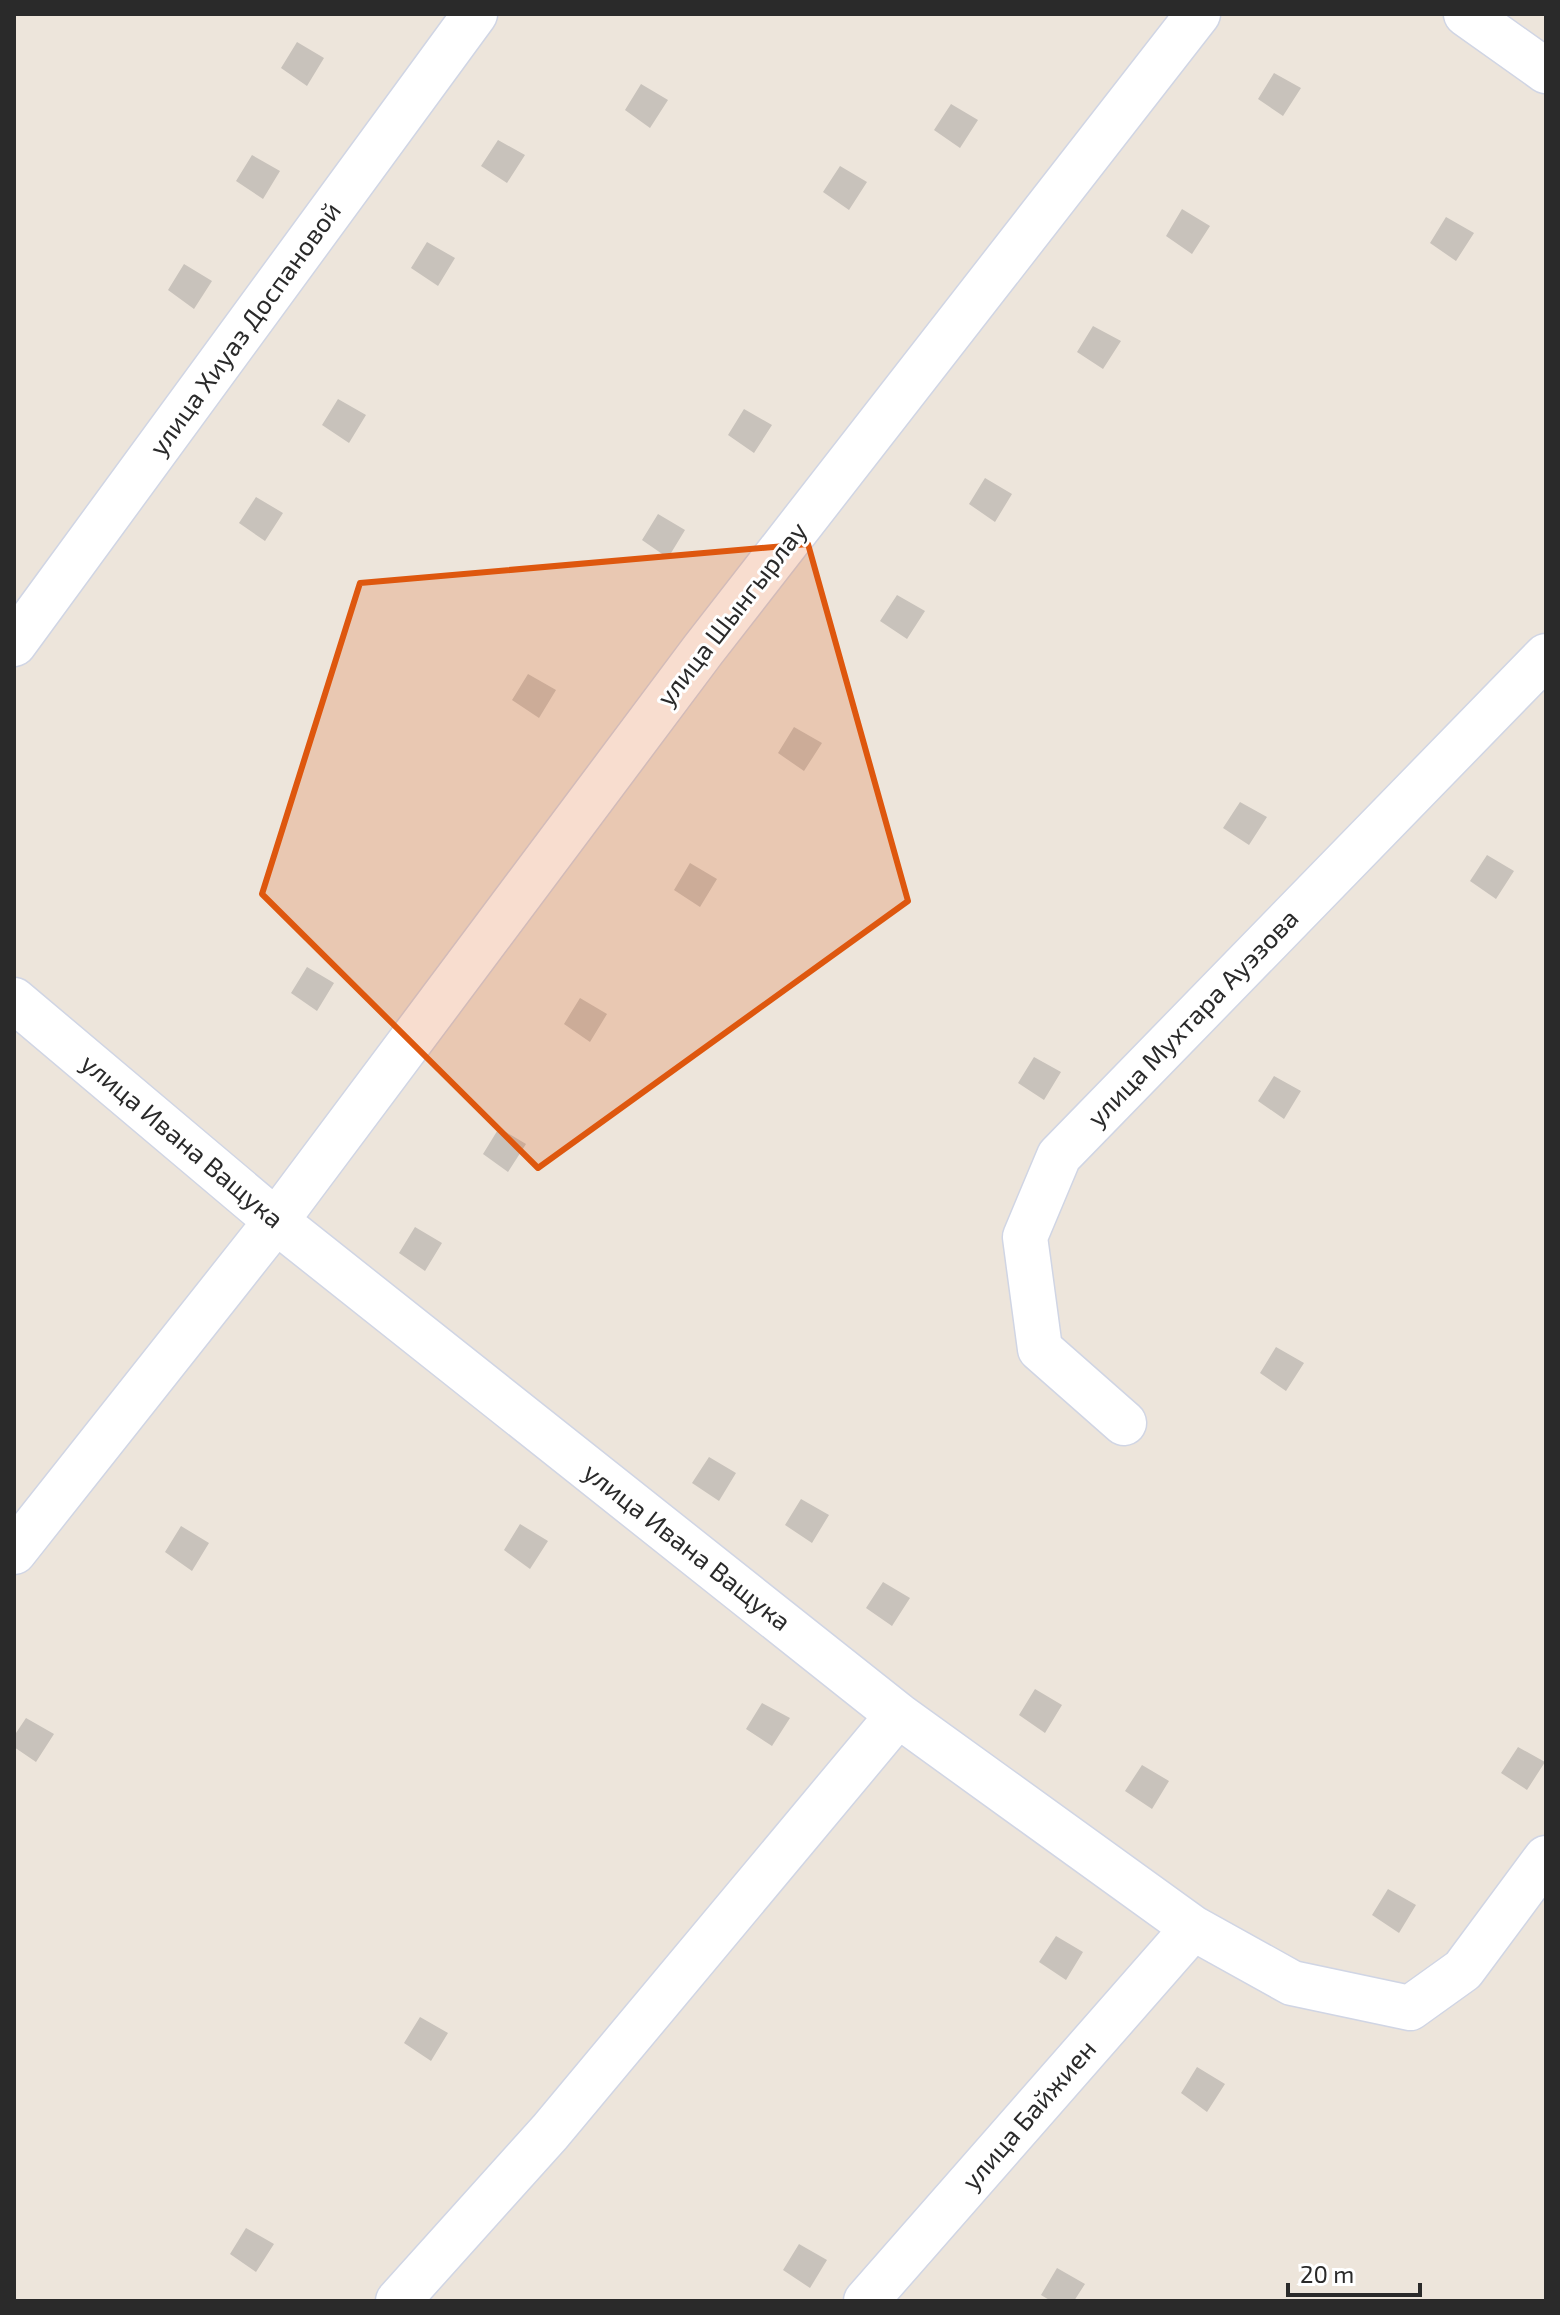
<svg xmlns="http://www.w3.org/2000/svg" width="1560" height="2315" viewBox="0 0 1560 2315" font-family="'Exo 2',sans-serif">
<rect width="100%" height="100%" fill="#ede5db"/>
<path fill="#c8c2bb" d="M297,42L324,58L307,86L281,68Z
M1274,73L1301,88L1283,116L1258,99Z
M641,84L668,100L650,128L625,110Z
M951,104L978,120L960,148L934,130Z
M498,140L525,155L507,183L481,166Z
M252,155L280,171L263,199L236,181Z
M840,166L867,182L849,210L823,192Z
M1182,209L1210,226L1192,254L1166,236Z
M1446,217L1474,233L1456,261L1430,243Z
M427,242L455,258L438,286L411,268Z
M184,264L212,281L194,309L168,290Z
M1093,326L1121,341L1103,369L1077,352Z
M338,399L366,415L349,443L322,425Z
M744,409L772,425L754,453L728,435Z
M985,478L1012,494L995,522L969,504Z
M256,497L283,513L265,541L239,523Z
M658,514L685,530L668,558L642,540Z
M897,595L925,611L907,639L880,621Z
M528,674L556,690L539,718L512,700Z
M794,727L822,743L804,771L778,753Z
M1240,802L1267,817L1249,845L1223,828Z
M1487,855L1514,871L1496,899L1470,881Z
M690,863L717,879L700,907L674,890Z
M307,967L334,983L317,1011L291,993Z
M580,998L607,1014L590,1042L564,1024Z
M1034,1057L1061,1072L1044,1100L1018,1083Z
M1274,1076L1301,1091L1284,1119L1258,1101Z
M499,1128L526,1144L508,1172L483,1154Z
M415,1227L442,1243L425,1271L399,1253Z
M1276,1347L1304,1363L1286,1391L1260,1373Z
M709,1457L736,1473L719,1501L692,1483Z
M801,1499L829,1515L812,1543L785,1525Z
M520,1524L548,1541L530,1569L504,1550Z
M181,1526L209,1543L192,1571L165,1552Z
M883,1582L910,1598L892,1626L866,1608Z
M1035,1689L1062,1705L1045,1733L1019,1715Z
M762,1703L790,1718L772,1746L746,1729Z
M26,1718L54,1734L36,1762L14,1747V1736Z
M1518,1747L1545,1762L1527,1790L1501,1773Z
M1142,1765L1169,1781L1152,1809L1125,1791Z
M1388,1889L1416,1905L1399,1933L1372,1915Z
M1056,1936L1083,1952L1066,1980L1039,1962Z
M420,2017L448,2033L431,2061L404,2043Z
M1197,2067L1225,2084L1207,2112L1181,2093Z
M246,2228L274,2244L256,2272L230,2254Z
M799,2244L827,2260L810,2288L783,2270Z
M1057,2268L1085,2284L1074,2301H1051L1041,2295Z"/>
<g fill="none" stroke-linecap="round" stroke-linejoin="round">
<defs>
<path id="minor" d="M1466,14L1546,71
M14,644L475,14
M14,1000L276,1221L898,1715L1193,1928L1292,1983L1410,2008L1463,1970L1546,1858
M1124,1423L1040,1349L1025,1237L1059,1156L1546,656
M14,1552L276,1221L703,650L1198,14
M398,2301L550,2132L898,1715
M866,2301L1193,1928"/>
</defs>
<use href="#minor" stroke="#d0d5e4" stroke-width="47"/>
<use href="#minor" stroke="#fff" stroke-width="44"/>
</g>
<path fill="#de570e" fill-opacity="0.2" stroke="#de570e" stroke-width="6" stroke-linejoin="round" d="M808,544L908,901L538,1168L262,894L360,583Z"/>
<g text-anchor="middle" stroke-width="6" stroke-linejoin="round" paint-order="stroke">
<g font-size="26" fill="#2a2a2a" stroke="#fff">
<text transform="translate(245 329) rotate(-54)" y="9">улица Хиуаз Доспановой</text>
<text transform="translate(732 614) rotate(-52)" y="9">улица Шынгырлау</text>
<text transform="translate(1193 1018) rotate(-46)" y="9">улица Мухтара Ауэзова</text>
<text transform="translate(182 1141) rotate(40)" y="9">улица Ивана Ващука</text>
<text transform="translate(687 1547) rotate(38)" y="9">улица Ивана Ващука</text>
<text transform="translate(1029 2115) rotate(-49)" y="9">улица Байжиен</text>
</g>
</g>
<rect width="1560" height="2315" fill="none" stroke="#2a2a2a" stroke-width="32"/>
<path d="M1288 2283v12h132v-12" fill="none" stroke="#2a2a2a" stroke-width="4"/>
<text x="1300" y="2283" font-size="24" fill="#2a2a2a" stroke="#ffffff" stroke-width="6" paint-order="stroke">20 m</text>
</svg>
